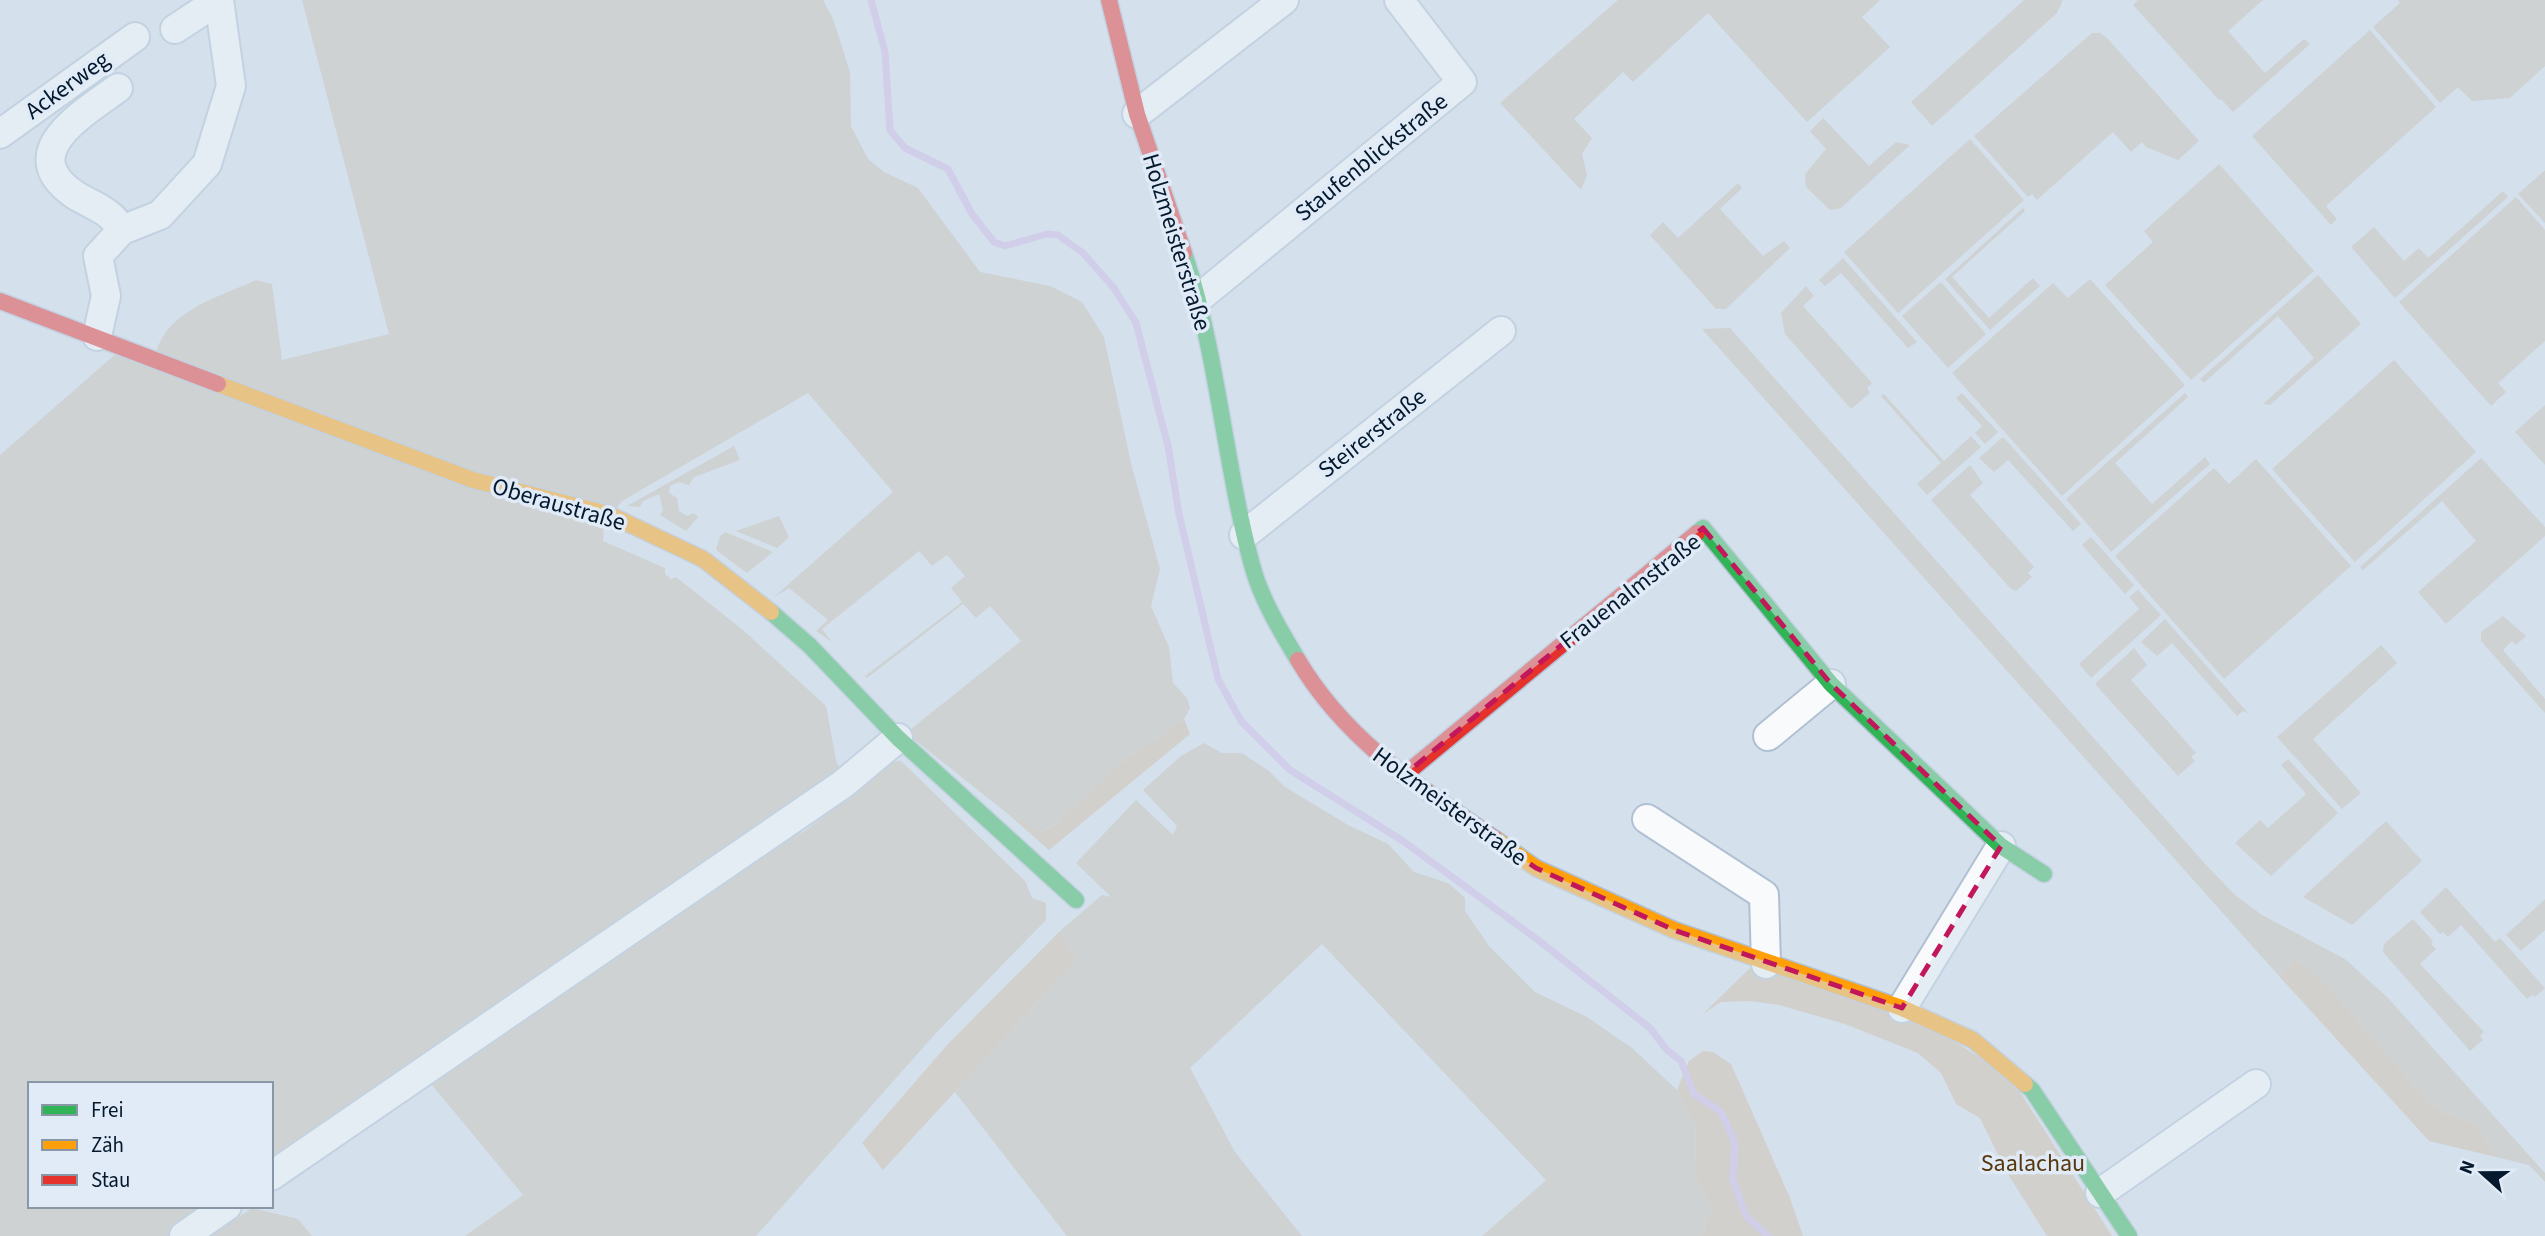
<svg xmlns="http://www.w3.org/2000/svg" width="2545" height="1236" viewBox="0 0 2545 1236" font-family="'Source Sans 3',sans-serif">
<rect width="100%" height="100%" fill="#d4e0ec"/>
<path fill="#cac0b4" d="M302,0H823L833,19L850,72L851,126L868,159L884,172L918,188L980,272L1050,286L1082,302L1104,337L1131,463L1160,569L1151,606L1169,647L1173,683L1187,698L1190,708L1184,719L1116,767L1056,824L1039,833L1008,814L906,733L1021,641L990,606L976,618L963,604L867,678L865,676L962,602L951,588L965,576L947,555L932,566L919,551L822,629L832,642L816,631L828,620L789,588L774,597L893,492L808,393L622,501L604,526L603,541L665,568V574L671,579L676,577L743,630L826,706L836,760L842,776L271,1166V1084H30V1206H213L169,1236H0V455L118,352L156,354C166,310 220,297 256,280L272,284L282,360L389,334Z
M1618,0H1880L1862,17L1890,47L1807,122L1708,13L1633,82L1623,72L1574,119L1592,138L1582,154L1587,175L1581,190L1500,103Z
M2024,0H2063L2057,13L1932,126L1911,102Z
M2138,0H2263L2228,31L2265,73L2304,39L2310,44L2233,112L2221,99L2219,100L2133,5Z
M2398,0H2545V66L2510,98L2472,101L2458,87L2440,103L2373,27L2400,3Z
M2370,30L2436,107L2326,206L2337,219L2331,225L2252,136Z
M2092,33H2100L2107,38L2199,141L2178,160L2146,147L2142,142L2131,152L2113,132L2037,200L2032,194L2028,197L1974,136Z
M1823,118L1869,166L1896,142L1910,145L1841,208L1830,210L1806,187L1805,174L1826,149L1810,131Z
M1970,139L2024,200L1898,313L1844,252Z
M2219,164L2314,271L2191,380L2105,285L2153,242L2144,231Z
M2545,170V223L2518,194Z
M1738,183L1742,188L1720,209L1763,256L1784,241L1790,248L1726,309H1716L1650,235L1663,222L1678,238Z
M2503,191L2508,197L2395,298L2351,247L2374,227L2404,261L2419,248L2428,258Z
M2516,197L2545,230V341L2498,383L2506,392L2491,406L2399,302Z
M2023,208L2025,211L1952,277L1989,318L2033,278L2040,286L1990,330L1945,279Z
M1843,258L1917,342L1908,348L1841,273L1825,286L1819,280Z
M2318,275L2361,324L2270,405L2263,404L2314,358L2278,316L2204,383L2200,379Z
M2090,279L2185,385L2062,496L1952,373L2053,283L2068,298Z
M1941,282L1986,334L1948,368L1902,316Z
M1806,286L1814,296L1803,306L1872,383L1867,388L1870,393L1851,409L1785,334L1781,313Z
M1730,328L2207,866L2235,895L2262,915L2345,959L2388,998L2545,1173V1182L2529,1165L2496,1157L2474,1123L2441,1112L2423,1096L2325,983L2296,959L2279,976L1702,329Z
M2394,360L2476,452L2355,562L2272,469Z
M1962,393L1998,432L1985,444L1975,433L1982,426L1956,398Z
M2185,393L2188,397L2115,463L2152,504L2205,457L2210,464L2111,552L2066,499Z
M1884,394L1944,461L1971,436L1981,447L1927,495L1917,484L1941,463L1881,396Z
M2545,405V465L2515,432Z
M2003,437L2081,524L2073,531L2008,460L1994,472L1979,458Z
M734,446L740,460L694,477L689,485L679,482L670,486L669,493L677,498L679,511L687,516L694,513L698,517L686,531L660,515L663,510L659,494L643,501L640,507L627,506Z
M2481,458L2545,527V536L2446,624L2418,592L2476,541L2442,501L2363,570L2360,567Z
M2256,459L2351,566L2224,679L2115,556L2214,468L2229,484Z
M1970,465L1983,483L1970,495L2034,567L2028,573L2032,577L2016,591L2011,589L1931,500Z
M779,516L789,537L777,548L736,531Z
M725,532L773,552L747,573L716,550L720,536Z
M2091,537L2134,585L2125,594L2082,545Z
M2138,590L2161,615L2091,678L2079,664L2139,609L2129,597Z
M2503,616L2526,636L2516,645L2512,641L2503,650L2545,699V713L2481,641V632Z
M2165,619L2248,713L2243,711L2237,716L2172,643L2157,656L2141,642Z
M2381,645L2397,663L2313,739L2361,793L2342,809L2277,737Z
M2134,648L2147,665L2131,680L2196,753L2191,757L2195,761L2178,776L2095,684Z
M1204,743L1222,753H1242L1269,771L1285,787L1348,825L1388,844L1414,872L1448,883L1465,898V911L1489,946L1535,992L1587,1017L1632,1048L1677,1090L1696,1118L1695,1175L1711,1208L1704,1233L1700,1236H1482L1546,1180L1322,944L1190,1068L1235,1152L1302,1236H1067L955,1092L1077,959L1059,932L1102,895L1111,897L1076,863L1136,800L1173,835L1177,826L1143,790L1181,756Z
M2288,759L2338,813L2271,876L2235,843L2260,820L2268,828L2306,794L2281,765Z
M901,761L1025,881L1032,898L1046,903V920L936,1033L756,1236H465L523,1195L428,1080L790,830L802,833L853,795L886,762Z
M2386,821L2422,861L2352,925L2303,897Z
M2446,887L2495,942L2500,938L2545,988L2535,997L2532,995L2527,999L2461,925L2448,937L2443,932L2440,934L2420,912Z
M2545,899V930L2521,951L2506,935Z
M2413,919L2433,941L2431,944L2436,949L2420,964L2484,1032L2480,1036L2483,1040L2470,1051L2383,952L2384,944Z
M252,1208L298,1219L312,1236H211Z"/>
<path fill="#d0bca4" d="M1184,719L1190,734L1049,850L1008,814L1040,833L1056,824L1116,767Z
M1059,932L1077,959L883,1170L862,1143L948,1044Z
M2296,959L2325,983L2423,1096L2441,1112L2474,1123L2496,1157L2429,1141L2279,976Z
M1751,967L1923,1021L2011,1078L2112,1236H2047L2006,1171L1980,1118L1956,1104L1941,1073L1918,1053L1845,1024L1779,1005L1750,1001L1721,1002L1703,1014Z
M1703,1051L1713,1052L1731,1064L1790,1198L1803,1236H1700L1704,1233L1711,1208L1695,1175L1696,1123L1677,1090L1689,1061Z"/>
<g fill="none" stroke-linecap="round" stroke-linejoin="round">
<path stroke="#ccb9e5" stroke-width="7" d="M871,0L885,52L890,130L905,148L948,169L972,214L994,242L1005,246L1047,234L1058,235L1083,253L1114,288L1136,323L1168,446L1179,514L1218,679L1241,721L1290,770L1403,841L1538,940L1650,1028L1667,1050L1681,1061L1694,1094L1721,1112L1735,1143L1733,1180L1746,1216L1768,1236"/>
<defs>
<path id="street" d="M118,88C84,113 13,153 75,195C95,207 109,209 122,230
M1137,114L1284,0
M0,134L135,37
M1199,298L1462,82L1399,0
M97,336L106,296L98,256L122,230L160,215L207,164L231,86L219,0L175,29
M1244,535L1501,331
M1768,736L1831,684
M1647,819L1764,895L1766,964
M1902,1008L2001,846
M271,1176L843,784L898,738
M2100,1193L2256,1084
M184,1236L227,1206"/>
<path id="fast" d="M1184,253C1218,354 1224,462 1252,565C1261,599 1280,630 1298,660
M1697,533L1703,528L1831,684L2001,846L2044,874
M771,612L810,646L898,738L1076,900
M2025,1084L2032,1090L2129,1236"/>
<path id="slow" d="M218,384L473,480L608,514L703,559L771,612
M1495,839L1536,868L1674,930L1902,1008L1973,1040L2025,1084"/>
<path id="jam" d="M1109,0L1137,114L1184,253
M0,301L218,384
M1298,660C1345,740 1420,788 1495,839
M1403,776L1697,533"/>
</defs>
<use href="#street" stroke="#b0c0d2" stroke-width="32"/>
<use href="#fast" stroke="#b0c0d2" stroke-width="19"/>
<use href="#slow" stroke="#b0c0d2" stroke-width="19"/>
<use href="#jam" stroke="#b0c0d2" stroke-width="19"/>
<use href="#street" stroke="#f9fafc" stroke-width="28"/>
<use href="#fast" stroke="#30b455" stroke-width="16"/>
<use href="#slow" stroke="#ff9f0a" stroke-width="16"/>
<use href="#jam" stroke="#e5322d" stroke-width="16"/>
</g>
<path d="M0 0H2545V1236H0ZM1703,528L1831,684L2001,846L1902,1008L1674,930L1536,868L1403,776Z" fill="#d4e0ec" fill-opacity=".55" fill-rule="evenodd"/>
<path fill="none" stroke="#c2185b" stroke-width="5" stroke-dasharray="14 9" stroke-linejoin="round" d="M1703,528L1831,684L2001,846L1902,1008L1674,930L1536,868L1403,776Z"/>
<g text-anchor="middle" stroke-width="7" stroke-linejoin="round" paint-order="stroke">
<g font-size="24" fill="#04192d" stroke="#e0ebf7">
<text transform="translate(67 85) rotate(-36)" y="8">Ackerweg</text>
<text transform="translate(1371 157) rotate(-39)" y="8">Staufenblickstraße</text>
<text transform="translate(1177 242) rotate(73)" y="8">Holzmeisterstraße</text>
<text transform="translate(1372 433) rotate(-38)" y="8">Steirerstraße</text>
<text transform="translate(559 504) rotate(16)" y="8">Oberaustraße</text>
<text transform="translate(1630 591) rotate(-38)" y="8">Frauenalmstraße</text>
<text transform="translate(1450 806) rotate(36)" y="8">Holzmeisterstraße</text>
</g>
<g font-size="24" fill="#57380d" stroke="#e0ebf7">
<text x="2033" y="1171">Saalachau</text>
</g>
</g>
<rect x="28" y="1082" width="245" height="126" fill="#e0ebf7" stroke="#8897a6" stroke-width="2"/>
<rect x="42" y="1105" width="35" height="10" fill="#30b455" stroke="#8897a6" stroke-width="2"/>
<text x="91" y="1117" font-size="21" fill="#04192d">Frei</text>
<rect x="42" y="1140" width="35" height="10" fill="#ff9f0a" stroke="#8897a6" stroke-width="2"/>
<text x="91" y="1152" font-size="21" fill="#04192d">Zäh</text>
<rect x="42" y="1175" width="35" height="10" fill="#e5322d" stroke="#8897a6" stroke-width="2"/>
<text x="91" y="1187" font-size="21" fill="#04192d">Stau</text>
<g transform="translate(2482 1173) rotate(291)" stroke="#e0ebf7" stroke-width="5" paint-order="stroke">
<path d="M0-5L12 26L0 18L-12 26Z" fill="#04192d"/>
<text y="-10" font-size="19" font-weight="bold" text-anchor="middle" fill="#04192d">N</text>
</g>
</svg>
